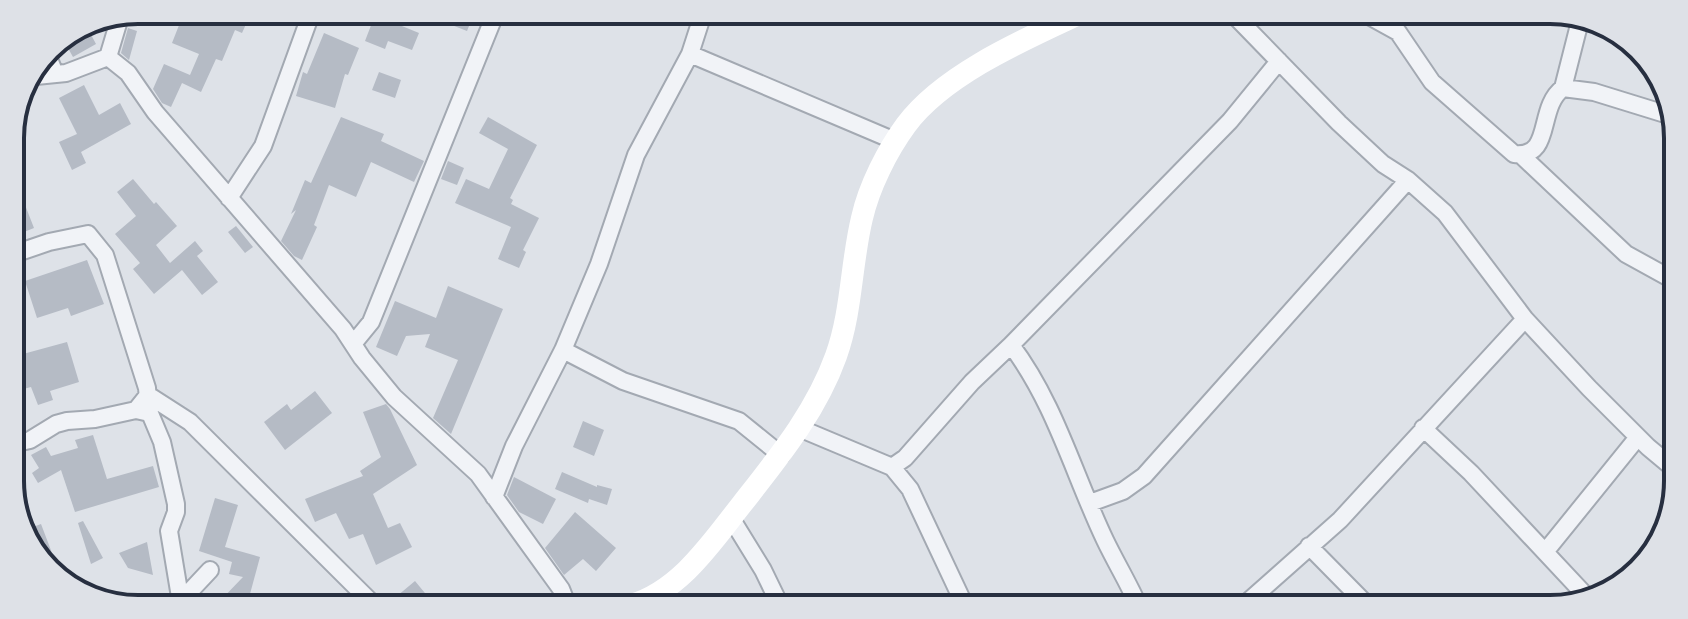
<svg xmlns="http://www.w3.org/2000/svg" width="1688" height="619" viewBox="0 0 1688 619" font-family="Karla,sans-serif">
<rect width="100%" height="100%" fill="#dee2e8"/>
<path fill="#b5bbc5" d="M185,10L252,11L242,33L235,30L222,61L216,59L201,92L182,83L171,107L162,103L153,89L164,64L190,75L199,54L172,43Z
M443,11H461L473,16L467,31L439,20Z
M375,15L419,33L412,50L388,41L385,49L365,41Z
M128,28L137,31L129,60L121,53Z
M88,29L96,44L73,57L64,41Z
M324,33L359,48L348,75L345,74L335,108L296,96L303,72L307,74Z
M379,72L401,80L395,98L372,90Z
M84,85L99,115L120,103L131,124L81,152L86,163L72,170L59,142L77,134L59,98Z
M341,117L384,134L381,141L424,161L414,182L371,162L356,197L329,185L314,225L317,227L302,260L294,256L281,241L296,210L291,214L305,180L311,183Z
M488,117L537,145L510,198L513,200L511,204L539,218L523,250L526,252L519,268L498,259L511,227L455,203L466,179L489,189L508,149L479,133Z
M448,161L464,168L457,185L441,179Z
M11,169L34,228L19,234L11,212Z
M133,179L154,204L156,202L177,226L156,245L170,263L195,241L203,251L197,256L218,282L202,295L182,270L154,294L133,269L140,263L115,234L136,216L117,192Z
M236,226L253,247L245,253L228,232Z
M87,260L104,304L71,316L68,308L37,318L25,281Z
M448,286L503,309L451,434L433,418L458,360L425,347L430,334L406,336L397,356L376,347L395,301L436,318Z
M67,342L79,382L50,391L53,400L38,405L31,387L12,392V357Z
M315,391L332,413L285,450L264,422L287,404L291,410Z
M386,404L390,409L417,465L373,494L388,528L400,523L412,547L376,565L363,534L349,539L336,513L315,522L305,499L363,476L360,471L381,457L363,412Z
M583,421L604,430L594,456L573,447Z
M93,435L107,479L153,466L159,487L75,512L61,470L38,483L32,473L39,468L31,455L46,447L51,456L78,448L75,440Z
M562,472L597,487V485L612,489L607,505L589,499L588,503L555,489Z
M514,477L556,499L543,524L519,512L507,495Z
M215,498L238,505L225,547L260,557L250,594L259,603H218L243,577L229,574L232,562L199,551Z
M575,512L616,548L596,571L583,559L564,575L545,548Z
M83,521L103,558L91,564L78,523Z
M41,524L52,553L38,558L25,530Z
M147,542L153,575L128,568L119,553Z
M415,581L434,604H404L397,596Z"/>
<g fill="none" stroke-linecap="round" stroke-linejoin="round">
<defs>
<path id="street" d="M1234,15L1339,123L1383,164L1408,180L1445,213L1525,319L1340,520L1242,607
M1369,16L1398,32L1432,82L1514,154C1554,158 1536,108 1563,88L1594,92L1675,117
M120,17L108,57L128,73L155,112L343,329L362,358L394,397L478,474L561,589L567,604
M47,54L55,74
M690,54L895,141
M36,76L66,73L108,57
M1563,88L1581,17
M1521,155L1626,254L1675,281
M229,198L263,146L312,11
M11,255L49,242L88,234L105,255L147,388L149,411L162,442L176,504V512L169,531L181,603
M1525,319L1589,388L1648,447L1672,467
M353,344L371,322L496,12
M1011,345L1230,121L1279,61
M563,350L623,381L739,421L781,455
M136,410L148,395L190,422L373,604
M799,428L892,467L910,489L965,606
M1423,428L1471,473L1588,598
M12,444L30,440L56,424L67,421L95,419L136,410L145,412
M892,467L905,458L972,382L1011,345C1055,403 1074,475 1105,540C1116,563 1129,584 1139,607
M494,497L514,446L563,350L599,264L636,155L690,54L701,20V13
M1090,503L1123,491L1144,476L1408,180
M731,518L763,570L780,605
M1309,546L1370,608
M1545,552L1638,437
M179,603L210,570"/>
</defs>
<use href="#street" stroke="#a3a9b2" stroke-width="20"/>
<use href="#street" stroke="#f1f3f7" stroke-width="16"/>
<path stroke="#fff" stroke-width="22" d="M631,605C680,591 712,542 742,504C778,458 816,412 836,356C852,312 851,263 862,218C869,187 887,151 906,125C943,75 1023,40 1079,14"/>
</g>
<path d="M0 0H1688V619H0ZM138 24H1550A114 114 0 0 1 1664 138V481A114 114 0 0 1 1550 595H138A114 114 0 0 1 24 481V138A114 114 0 0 1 138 24Z" fill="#dee1e7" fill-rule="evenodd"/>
<path fill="none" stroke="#272f40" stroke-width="4" d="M138 24H1550A114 114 0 0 1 1664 138V481A114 114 0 0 1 1550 595H138A114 114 0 0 1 24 481V138A114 114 0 0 1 138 24Z"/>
</svg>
